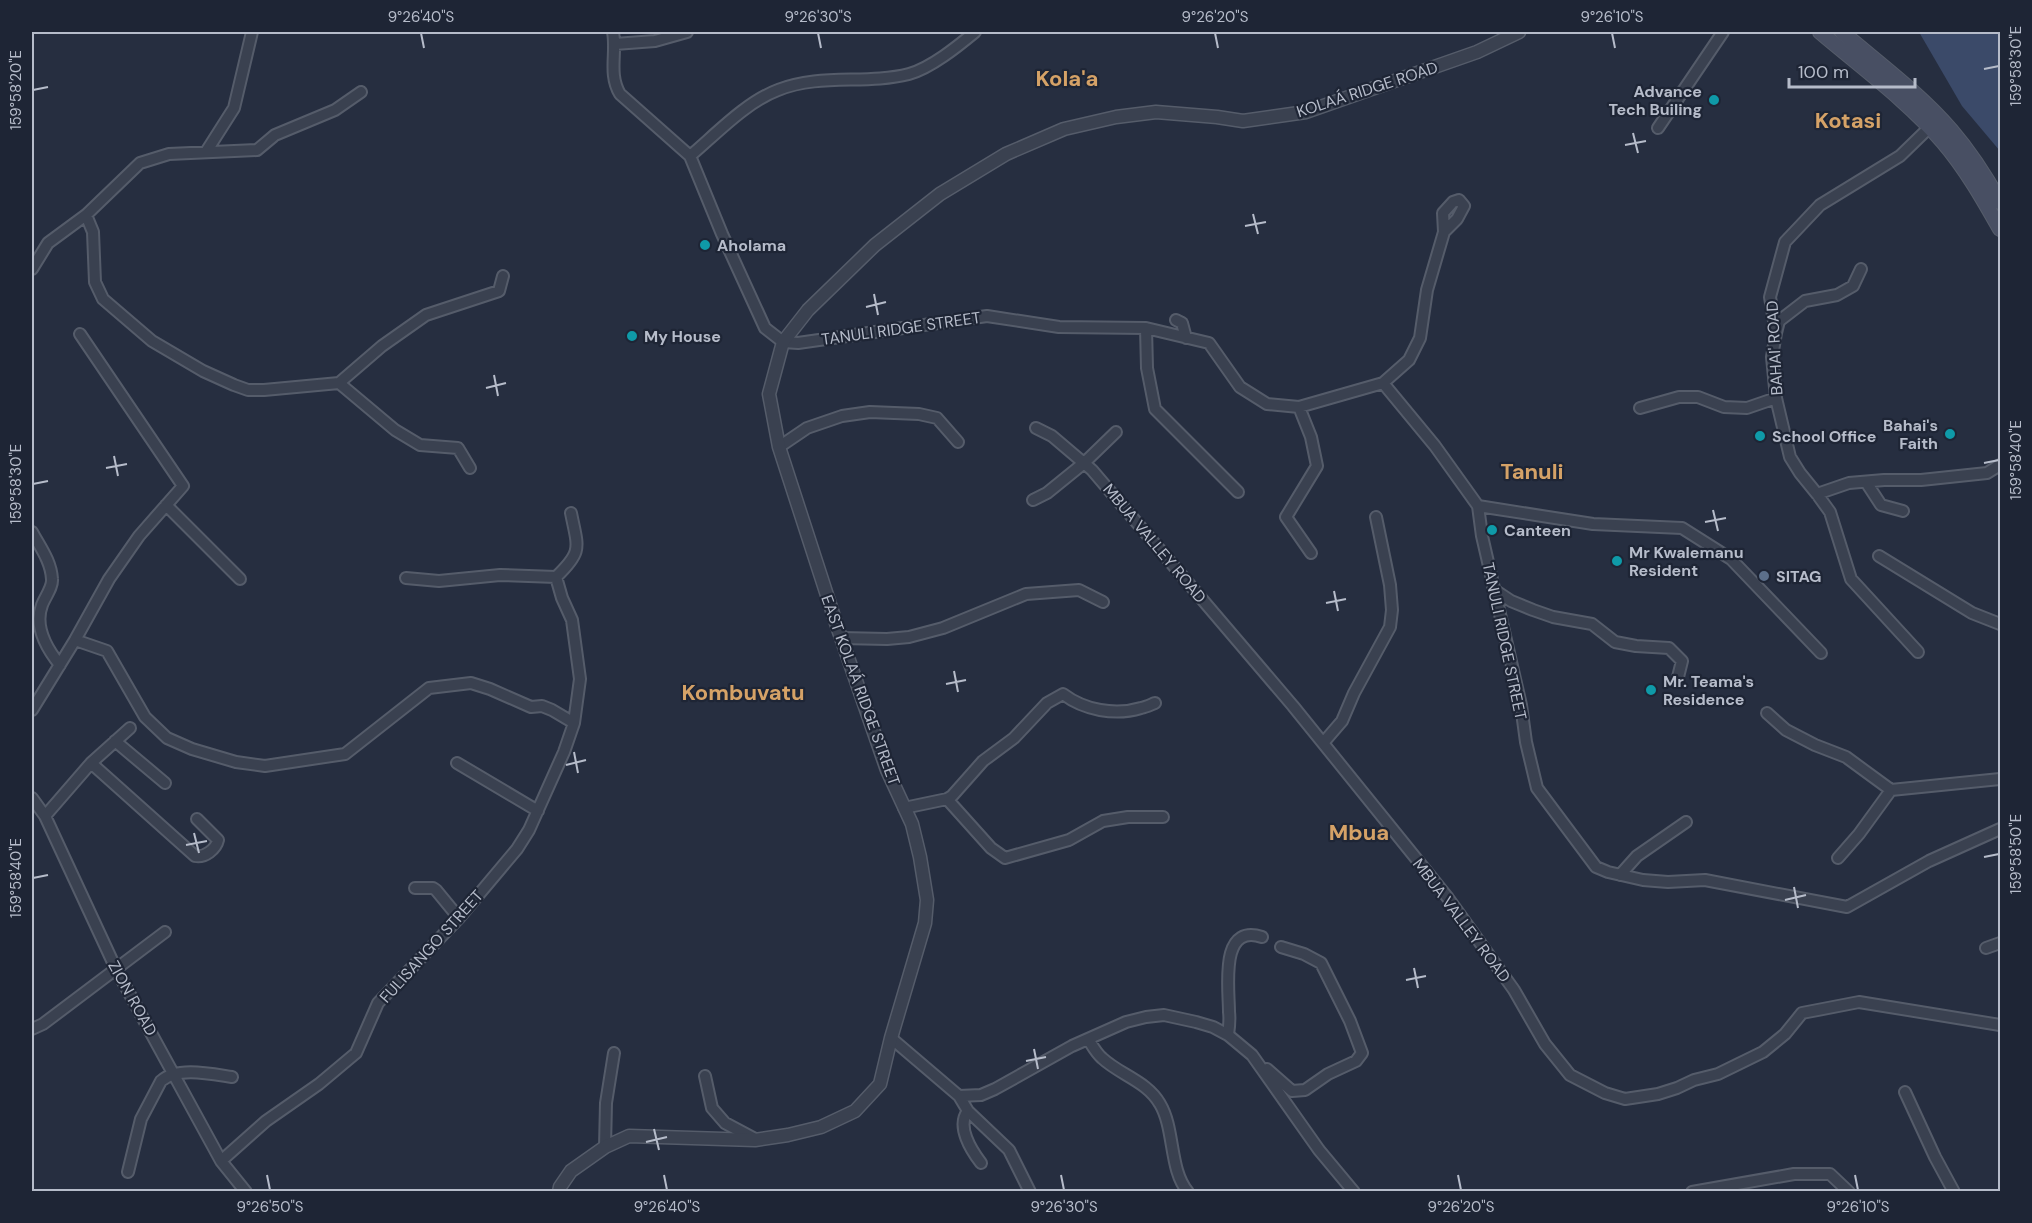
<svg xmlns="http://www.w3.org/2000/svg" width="2032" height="1223" viewBox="0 0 2032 1223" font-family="'DM Sans',sans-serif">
<rect width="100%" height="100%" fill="#262e40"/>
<path fill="#3b4a69" d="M1919,32H2000V151L1962,106Z"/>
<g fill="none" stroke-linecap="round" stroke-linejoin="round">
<defs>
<path id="minor" d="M613,32C617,53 608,74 620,94L690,156L722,234L765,328L783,342L798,343L987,316L1059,327L1146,328L1209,343L1240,387L1267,404L1299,407L1383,383L1435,446L1478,506L1482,536L1521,705L1526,742L1537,788L1596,867L1608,872L1643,880L1668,882L1705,880L1847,907L1929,861L2000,829
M615,44L655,41L687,32
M1658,128L1723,32
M206,152L234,108L252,32
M690,156C716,134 746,102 778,90C820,73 866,85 909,74C931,68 958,46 975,32
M86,215L93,232L95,282L103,299L152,341L203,371L234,385L248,390H264L339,383L382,346L426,315L499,291L503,276
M32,269L48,243L86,215L140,163L169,154L257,150L275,135L335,110L361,92
M1176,320L1182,323L1186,338
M1146,328L1147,368L1155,409L1238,492
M1776,333L1779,321L1805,301L1837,295L1853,286L1861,269
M339,383L395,430L420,445L458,448L470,468
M1383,383L1409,360L1420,338L1427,290L1444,232L1457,219L1464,206L1459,200L1453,202L1443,213L1444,232
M1299,407L1311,437L1317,466L1286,517L1311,553
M1640,408L1679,397H1698L1724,407L1747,408L1776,398
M1036,428L1052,436L1092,470L1293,706L1448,898L1514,990L1545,1044L1570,1075L1605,1093L1625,1099L1658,1094L1677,1088L1694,1080L1718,1074L1763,1052L1785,1034L1802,1013L1859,1002L2000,1025
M779,447L807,428L842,416L870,412L919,414L937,418L958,442
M1866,482L1881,505L1903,511
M1817,494L1849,483L1884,480H1921L1987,473L2000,465
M1033,500L1047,493L1084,463L1116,432
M166,505L240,579
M1478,506L1593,524L1682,528L1731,559L1821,653
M32,532C40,547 51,561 52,579C53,587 45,597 42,605C34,626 47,649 60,665
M1879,556L1972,613L2000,624
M556,577C583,551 578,548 571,513
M1493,589L1511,601L1533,610L1553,617L1592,624L1615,642L1636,646L1669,648L1682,661L1677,681
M841,638L887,639L909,637L943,628L1026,594L1079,590L1103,602
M75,640L107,651L145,717L167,738L192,749L236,762L265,766L345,754L429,688L471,683L490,689L531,707L542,706L552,710L574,723
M1918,652L1851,579L1830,512L1817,494L1800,473L1790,457L1776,398L1772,357L1776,333L1770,297L1785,242L1820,205L1900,156L1935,122
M32,710L75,640L109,579L139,536L183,486L80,334
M1767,713L1786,730L1815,745L1846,757L1891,790L2000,779
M115,741L165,783
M1323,743L1342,721L1354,693L1390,627L1392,610L1390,585L1376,517
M91,763L195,856C205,858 216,849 218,840L197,819
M457,763L538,811
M32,798L45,816L116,969L221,1161L246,1192
M947,799L952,796L983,761L1014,738L1047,703L1063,694C1084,710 1115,716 1141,708C1146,707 1150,705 1155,703
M904,808L947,799L991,848L1005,858L1069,840L1103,821L1128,817H1163
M45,816L91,763L130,728
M1838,858L1859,834L1891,790
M1620,875L1637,856L1686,822
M415,888H433L436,890L459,918
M1986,948L2000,943
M32,1029L43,1024L165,932
M1228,1035C1229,1028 1230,1019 1229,1012C1229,988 1219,923 1262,937
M891,1038L959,1096L981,1095L995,1089L1072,1046L1126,1022L1146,1017L1164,1015L1196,1022L1213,1027L1228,1035L1252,1055L1319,1150L1354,1192
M1088,1039C1092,1045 1096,1053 1102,1058C1120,1075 1147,1081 1160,1104C1175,1129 1169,1170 1188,1192
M1267,1069L1292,1091L1305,1090L1328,1074L1356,1061L1362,1053L1350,1021L1321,963L1304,954L1281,947
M705,1076L712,1108L725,1123L755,1139
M1905,1092L1935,1157L1954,1192
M959,1096L968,1111L1009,1150L1030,1192
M968,1111C956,1126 971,1150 981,1163
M605,1147L606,1103L614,1053
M221,1161L266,1121L319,1084L356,1053L378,1003L459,918L517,849L529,830L564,752L574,723L580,679L572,620L562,598L556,577L500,575L439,581L406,578
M128,1172L141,1119L161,1081C177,1066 212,1074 232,1077
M1692,1192L1794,1174H1830L1849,1192"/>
<path id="tertiary" d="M559,1192L560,1187L571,1171L605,1147L629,1136L755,1140L788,1135L821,1127L855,1111L880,1084L891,1038L925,923L927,900L920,857L912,824L887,770L837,626L779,447L769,394L783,342L808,310L875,245L940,194L1006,154L1064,129L1116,117L1156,112L1217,117L1243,121L1306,112L1477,52L1519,32"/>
<path id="secondary" d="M1820,32C1860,66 1909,102 1943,142C1966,169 1983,199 2000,229
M1842,32C1878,63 1919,93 1951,130C1970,152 1986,177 2000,202"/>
</defs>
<use href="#minor" stroke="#555c6a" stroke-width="14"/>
<use href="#tertiary" stroke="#555c6a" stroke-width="15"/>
<use href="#secondary" stroke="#555c6a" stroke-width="16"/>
<use href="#minor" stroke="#3a4150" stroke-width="10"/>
<use href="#tertiary" stroke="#3a4150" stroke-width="12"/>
<use href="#secondary" stroke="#484f63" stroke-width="14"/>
</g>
<path fill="none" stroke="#b6bcca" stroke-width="2" d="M421,33L424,48M818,33L821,48M1215,33L1218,48M1612,33L1615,48M1984,69L1999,66M33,90L48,87M1633,133L1638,153M1625,145L1646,141M1253,214L1258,234M1245,226L1266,222M874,294L878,315M866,307L886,302M494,375L498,396M486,388L506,383M114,456L118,476M1984,463L1999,460M106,468L127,464M33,484L48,481M1713,510L1718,531M1705,522L1726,518M1334,591L1338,611M1326,603L1346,599M954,671L958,692M946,684L966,680M574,752L578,773M566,765L586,760M194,833L199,853M186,845L207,841M1984,857L1999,854M33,878L48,875M1794,887L1798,908M1785,900L1806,895M1414,968L1418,988M1406,980L1426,976M1034,1049L1038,1069M1026,1061L1046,1057M654,1129L659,1150M646,1142L667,1137M267,1175L270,1190M664,1175L667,1190M1061,1175L1064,1190M1458,1175L1461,1190M1855,1175L1858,1190"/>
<g fill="#0f9aa8" stroke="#1e2535" stroke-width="2">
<circle cx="1714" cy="100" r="6"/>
<circle cx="705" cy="245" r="6"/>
<circle cx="632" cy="336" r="6"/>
<circle cx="1950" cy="434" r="6"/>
<circle cx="1760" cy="436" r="6"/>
<circle cx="1492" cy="530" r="6"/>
<circle cx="1617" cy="561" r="6"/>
<circle cx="1651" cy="690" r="6"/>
</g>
<circle fill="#5c6f8a" stroke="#1e2535" stroke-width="2" cx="1764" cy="576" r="6"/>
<g text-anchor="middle" stroke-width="4.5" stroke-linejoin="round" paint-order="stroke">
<g font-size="16" fill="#b6bcca" stroke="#1e2535">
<text transform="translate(1367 89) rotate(-18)" y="6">KOLAÁ RIDGE ROAD</text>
<text transform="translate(901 328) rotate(-8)" y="6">TANULI RIDGE STREET</text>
<text transform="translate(1774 348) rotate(-93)" y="6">BAHAI' ROAD</text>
<text transform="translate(1155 543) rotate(50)" y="6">MBUA VALLEY ROAD</text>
<text transform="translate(1505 641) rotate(78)" y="6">TANULI RIDGE STREET</text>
<text transform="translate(861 690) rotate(70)" y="6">EAST KOLAÁ RIDGE STREET</text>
<text transform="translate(1462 920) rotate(53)" y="6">MBUA VALLEY ROAD</text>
<text transform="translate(431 946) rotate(-48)" y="6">FULISANGO STREET</text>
<text transform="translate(133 998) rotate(61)" y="6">ZION ROAD</text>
</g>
<g font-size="16" font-weight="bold" fill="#b6bcca" stroke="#1e2535" text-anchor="start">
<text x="1702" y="97" text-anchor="end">Advance<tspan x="1702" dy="18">Tech Builing</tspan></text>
<text x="717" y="251">Aholama</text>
<text x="644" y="342">My House</text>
<text x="1938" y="431" text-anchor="end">Bahai's<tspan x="1938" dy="18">Faith</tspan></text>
<text x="1772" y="442">School Office</text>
<text x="1504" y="536">Canteen</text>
<text x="1629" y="558">Mr Kwalemanu<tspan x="1629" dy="18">Resident</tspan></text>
<text x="1776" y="582">SITAG</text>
<text x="1663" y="687">Mr. Teama's<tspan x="1663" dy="18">Residence</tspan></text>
</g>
<g font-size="22" font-weight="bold" fill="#d5a267" stroke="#1e2535">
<text x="1067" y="86">Kola'a</text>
<text x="1848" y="128">Kotasi</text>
<text x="1532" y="479">Tanuli</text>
<text x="743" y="700">Kombuvatu</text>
<text x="1359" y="840">Mbua</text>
</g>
</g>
<rect width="2032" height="1223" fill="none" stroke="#1e2535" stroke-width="66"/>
<path d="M1789 78v9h126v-9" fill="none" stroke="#b6bcca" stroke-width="3"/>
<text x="1798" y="78" font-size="18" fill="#b6bcca" stroke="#1e2535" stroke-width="4.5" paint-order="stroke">100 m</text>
<rect x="33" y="33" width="1966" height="1157" fill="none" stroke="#b6bcca" stroke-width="2"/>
<g font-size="15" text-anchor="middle" fill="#b6bcca">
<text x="421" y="22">9°26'40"S</text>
<text x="818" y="22">9°26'30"S</text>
<text x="1215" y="22">9°26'20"S</text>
<text x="1612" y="22">9°26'10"S</text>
<text transform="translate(2016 66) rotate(-90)" y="5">159°58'30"E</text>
<text transform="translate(16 90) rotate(-90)" y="5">159°58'20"E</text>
<text transform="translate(2016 460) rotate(-90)" y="5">159°58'40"E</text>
<text transform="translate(16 484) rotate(-90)" y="5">159°58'30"E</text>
<text transform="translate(2016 854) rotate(-90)" y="5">159°58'50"E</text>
<text transform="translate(16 878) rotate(-90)" y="5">159°58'40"E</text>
<text x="270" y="1212">9°26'50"S</text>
<text x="667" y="1212">9°26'40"S</text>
<text x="1064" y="1212">9°26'30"S</text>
<text x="1461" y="1212">9°26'20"S</text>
<text x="1858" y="1212">9°26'10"S</text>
</g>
</svg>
